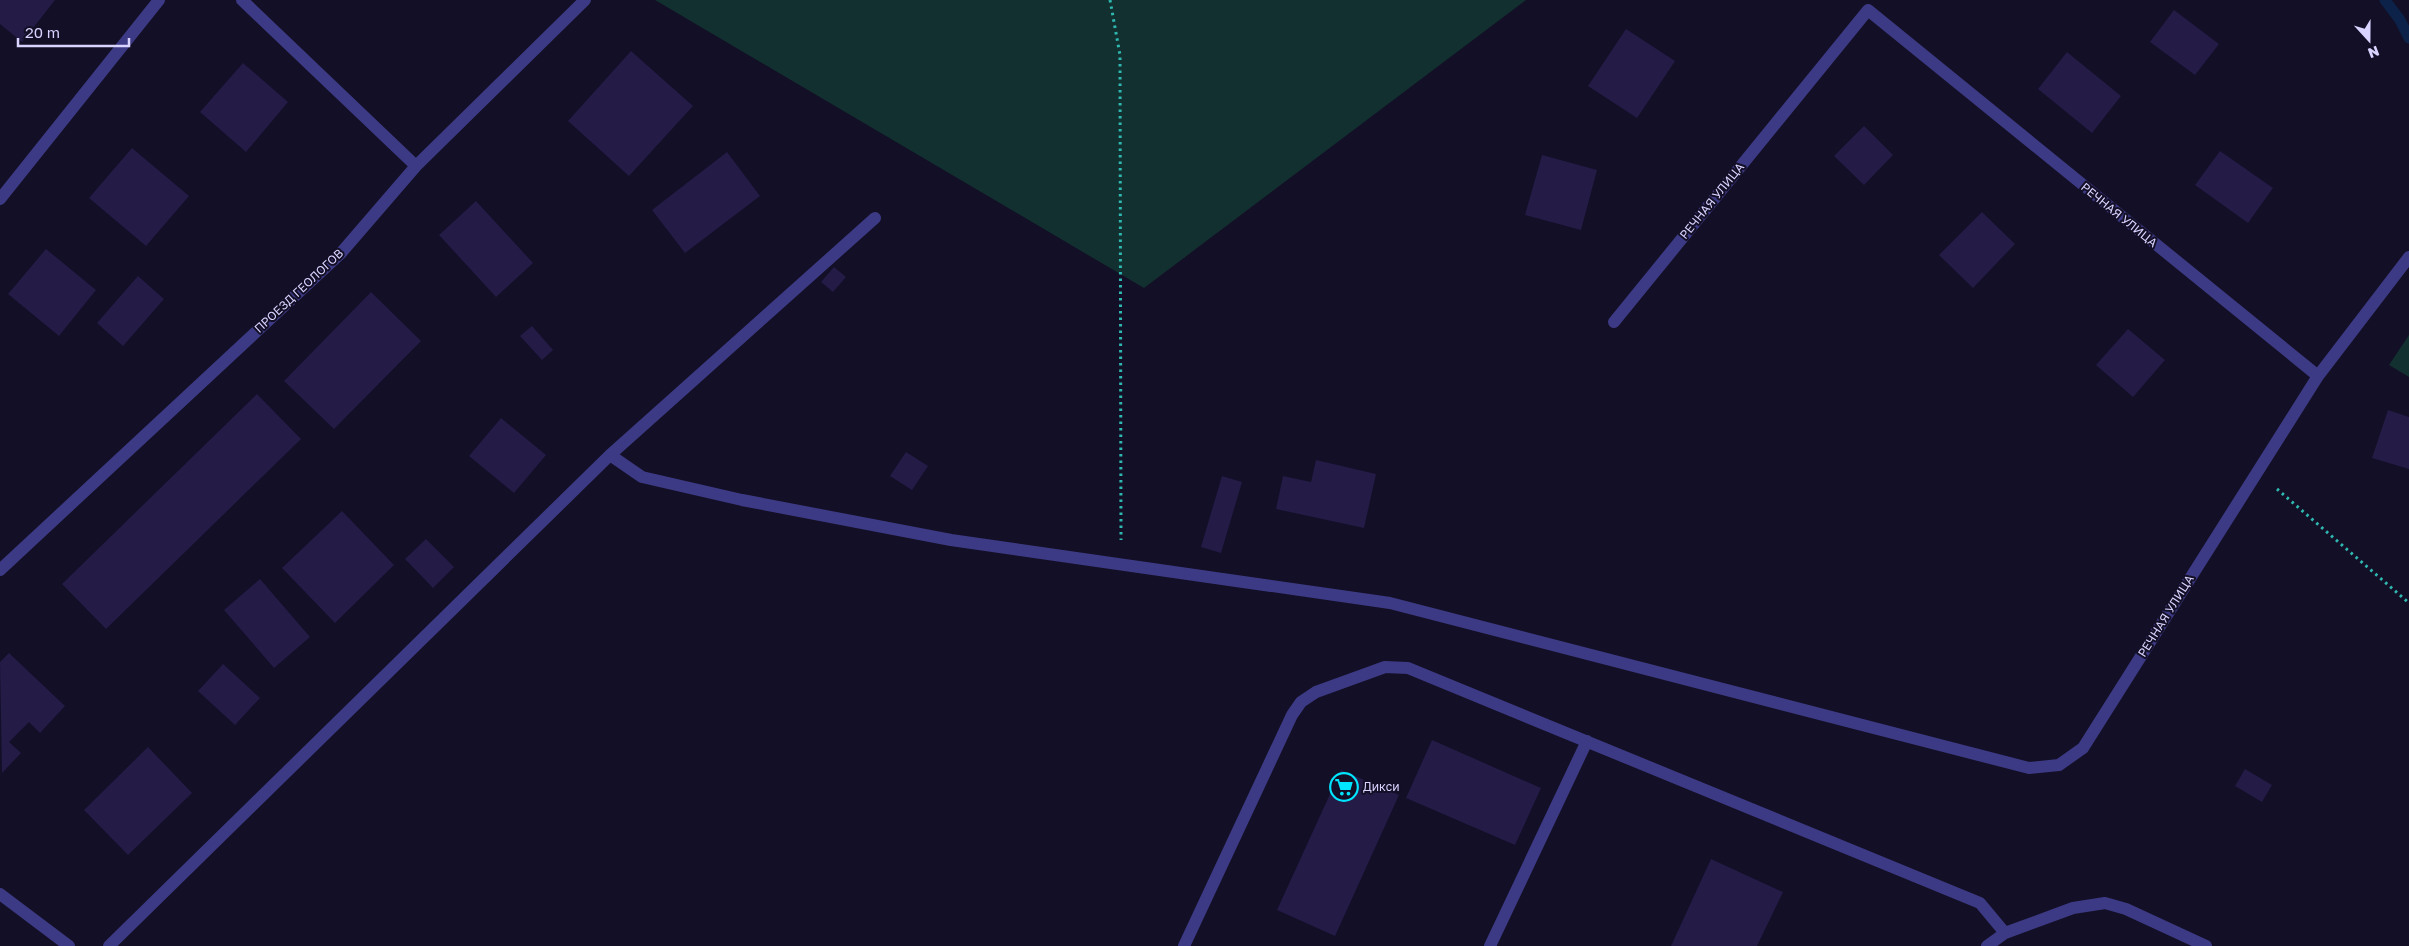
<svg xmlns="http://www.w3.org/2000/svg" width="2409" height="946" viewBox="0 0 2409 946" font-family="'Golos Text',sans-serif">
<rect width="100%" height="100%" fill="#130f26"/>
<path fill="#12302f" d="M655,0H1526L1144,288Z
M2409,335V377L2389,365Z"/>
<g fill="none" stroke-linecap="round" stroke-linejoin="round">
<path stroke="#0c2248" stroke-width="11" d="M2385,0L2400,20L2409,38"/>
</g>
<path fill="#241b47" d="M0,0H55L22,42L0,24Z
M2174,10L2219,44L2195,75L2150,42Z
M1626,29L1675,61L1637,118L1588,86Z
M631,51L693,106L629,176L568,121Z
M2067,52L2121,96L2092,133L2038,89Z
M243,63L288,102L246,152L200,112Z
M1864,126L1893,155L1864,185L1834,156Z
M132,148L189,196L146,246L89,198Z
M2220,151L2273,188L2248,223L2195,185Z
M727,152L760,196L685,253L652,210Z
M1542,155L1597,170L1581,230L1525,215Z
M476,201L533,263L496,297L439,235Z
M1982,212L2015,244L1973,288L1939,255Z
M46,249L96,290L59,336L8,294Z
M834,267L846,277L833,292L821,282Z
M138,276L164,299L123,346L97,323Z
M371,292L421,341L334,429L284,381Z
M532,326L553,350L542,360L520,336Z
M2128,329L2165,360L2133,397L2096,365Z
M257,394L301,439L106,629L62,584Z
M2388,410L2409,417V469L2372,458Z
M501,418L546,455L514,493L469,456Z
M906,452L928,466L912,490L890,476Z
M1316,460L1376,474L1364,528L1276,509L1283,476L1311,482Z
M1222,476L1242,482L1221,553L1201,547Z
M342,511L394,565L335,623L282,568Z
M426,539L454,567L433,588L405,559Z
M260,579L310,637L274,668L224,610Z
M9,653L65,706L40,733L29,722L9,742L21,753L2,773L0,662Z
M223,664L260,698L235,725L198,691Z
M1432,740L1541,788L1515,845L1406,798Z
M148,747L192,793L128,855L84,810Z
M2245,769L2272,785L2262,802L2235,786Z
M1341,770L1399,795L1335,936L1277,910Z
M1711,859L1783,892L1757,946H1671Z"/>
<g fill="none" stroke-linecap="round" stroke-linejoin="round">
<path stroke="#2fb8b0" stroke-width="3" stroke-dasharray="2.5 4" stroke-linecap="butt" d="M1110,0L1120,55L1121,540
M2277,489L2409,603"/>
<path stroke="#3d3a85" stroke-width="12" d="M242,0L416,166
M0,199L159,0
M2318,376L2409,257
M610,455L642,477L742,500L951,540L1390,603L2029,768L2059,765L2083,748L2318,376L1868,10L1614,322
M0,570L341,253L416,166L585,0
M0,894L69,946
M109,946L610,455L875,218
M1184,946L1292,715L1301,702L1316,692L1385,667L1408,668L1980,903L2005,933
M1490,946L1587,741
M1987,946L2005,933L2073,908L2105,903L2126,909L2206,946"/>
</g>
<defs>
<symbol id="supermarket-ring" viewBox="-11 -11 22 22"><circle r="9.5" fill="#130f26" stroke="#00e5ff" stroke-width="1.5"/><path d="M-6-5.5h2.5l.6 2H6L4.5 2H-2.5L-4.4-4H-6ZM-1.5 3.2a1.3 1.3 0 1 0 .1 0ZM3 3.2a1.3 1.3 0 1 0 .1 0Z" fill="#00e5ff"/></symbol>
</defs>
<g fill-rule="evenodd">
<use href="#supermarket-ring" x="1328" y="771" width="32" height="32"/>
</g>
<g text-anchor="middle" stroke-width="4" stroke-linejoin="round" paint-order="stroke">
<g font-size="12" fill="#d9d4ff" stroke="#130f26">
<text transform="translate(1712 201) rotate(-51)" y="4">РЕЧНАЯ УЛИЦА</text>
<text transform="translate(2119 215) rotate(39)" y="4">РЕЧНАЯ УЛИЦА</text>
<text transform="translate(299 291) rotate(-43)" y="4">ПРОЕЗД ГЕОЛОГОВ</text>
<text transform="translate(2166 616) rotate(-58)" y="4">РЕЧНАЯ УЛИЦА</text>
</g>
<g font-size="12" fill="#d9d4ff" stroke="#130f26" text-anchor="start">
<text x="1363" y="791">Дикси</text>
</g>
</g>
<g transform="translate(2369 40) rotate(159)" stroke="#130f26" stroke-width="4" paint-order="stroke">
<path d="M0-4L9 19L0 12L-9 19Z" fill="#d9d4ff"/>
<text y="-8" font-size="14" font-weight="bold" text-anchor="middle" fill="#d9d4ff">N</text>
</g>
<path d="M18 38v8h111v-8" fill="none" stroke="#d9d4ff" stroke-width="2.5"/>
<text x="25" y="38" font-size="15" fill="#d9d4ff" stroke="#130f26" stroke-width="4" paint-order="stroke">20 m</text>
</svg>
